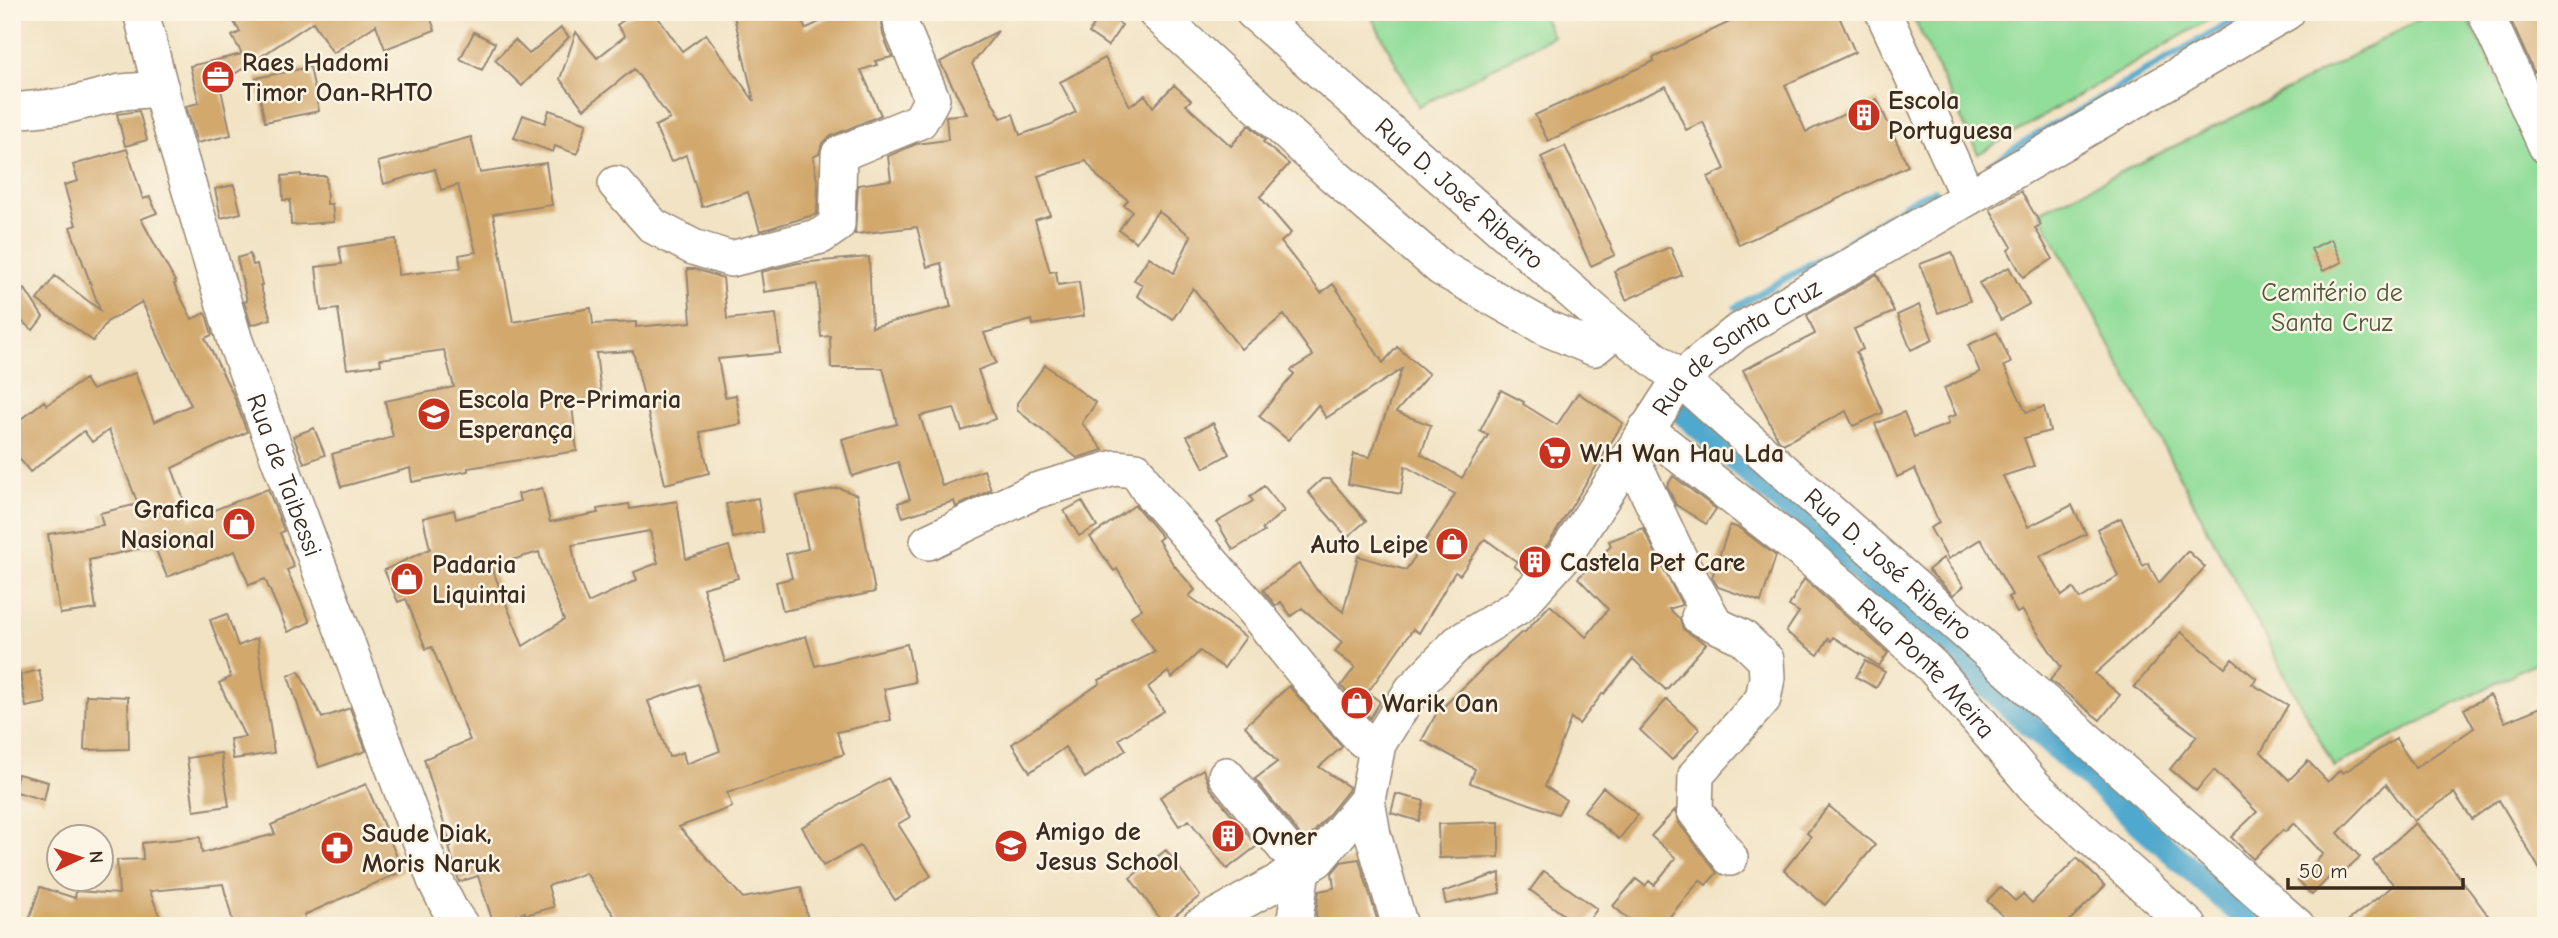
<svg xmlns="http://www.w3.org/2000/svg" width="2558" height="938" viewBox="0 0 2558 938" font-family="'Comic Neue',sans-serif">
<rect width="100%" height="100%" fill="#fcf5e5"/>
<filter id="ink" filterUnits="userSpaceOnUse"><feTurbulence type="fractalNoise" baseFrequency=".0143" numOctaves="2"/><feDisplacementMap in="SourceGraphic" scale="14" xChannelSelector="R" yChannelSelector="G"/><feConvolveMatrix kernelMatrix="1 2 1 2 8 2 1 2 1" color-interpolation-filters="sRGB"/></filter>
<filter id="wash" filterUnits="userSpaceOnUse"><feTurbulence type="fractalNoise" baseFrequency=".00686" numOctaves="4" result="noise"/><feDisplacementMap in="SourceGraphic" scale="28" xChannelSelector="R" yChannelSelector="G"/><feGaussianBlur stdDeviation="1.57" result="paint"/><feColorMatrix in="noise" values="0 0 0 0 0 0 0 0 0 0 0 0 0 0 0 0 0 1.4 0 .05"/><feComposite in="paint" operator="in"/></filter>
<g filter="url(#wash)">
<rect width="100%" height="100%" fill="#f2e3c5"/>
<path fill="#91dd9a" stroke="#66845c" stroke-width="2" d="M1369,12H1541L1553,36L1419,107Z
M1911,12H2222L1978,154Z
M2433,12H2465L2546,178V657L2334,767L2039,212L2263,103Z"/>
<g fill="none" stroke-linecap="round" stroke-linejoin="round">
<path stroke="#50a8cd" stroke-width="7" d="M1989,166L2025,142L2247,12
M1736,307L1844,245L1911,201L1934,191"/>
<path stroke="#50a8cd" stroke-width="24" d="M1678,409L2254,926"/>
</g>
<g id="blocks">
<path fill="#d2a86d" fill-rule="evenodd" d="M228,12H428L435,30L385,49L376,25L333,53L313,22L218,85H220L231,135L197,143L186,106L199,103L190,66L242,54L232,36L240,32Z
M635,12H654L682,51L706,34L754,101L733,12H800L805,29L840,12H880L883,35L892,57L875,61L877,65L861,70L881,115L831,136L822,143L819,154L813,157L818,186L817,214L760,231L748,192L702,207L686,155L671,162L655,126L670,119L634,69L584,109L560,79L576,32L597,58L625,36L617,25Z
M1751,12H1837L1855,52L1785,85L1806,132L1877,99L1908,166L1739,245L1708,177L1725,169L1703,122L1686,130L1666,86L1548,141L1535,115L1654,61L1653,58Z
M2507,12H2546V67L2534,72Z
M1102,13L1122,25L1108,46L1089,33Z
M561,28L569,37L522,86L495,60L515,40L529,54Z
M998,31L972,64L1001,118L1013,114L1020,135L1052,124L1076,112L1060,82L1105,58L1130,106L1145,95L1153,107L1174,85L1191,100L1186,105L1231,146L1249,125L1265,140L1263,142L1289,164L1260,197L1291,233L1281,242L1321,293L1333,284L1357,318L1355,319L1383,363L1397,347L1429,374L1396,412L1431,425L1421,454L1462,478L1488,435L1480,431L1501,390L1524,402L1523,404L1557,425L1578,393L1623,423L1549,543L1522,572L1514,566L1517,562L1485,539L1460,575L1455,572L1419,633L1413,629L1368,692L1380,702L1370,718L1341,686L1355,667L1335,652L1342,642L1302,608L1291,616L1281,602L1276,606L1263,590L1299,564L1316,589L1343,612L1358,556L1406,570L1445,511L1455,494L1405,466L1401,494L1348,484L1354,454L1370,457L1402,369L1326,418L1318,405L1288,440L1259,416L1294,374L1291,370L1313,356L1284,315L1241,349L1193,288L1173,319L1137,296L1143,285L1134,280L1149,257L1174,273L1191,236L1158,211L1136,242L1119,230L1132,211L1124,205L1128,200L1098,177L1086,161L1038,176L1050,215L1035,220L1050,272L1056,271L1058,285L1079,282L1084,316L1033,325L1032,320L984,333L996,363L978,370L995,419L962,431L954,408L920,416L942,486L984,470L991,490L956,507L954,501L903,517L898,503L910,499L898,462L852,476L842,439L897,424L883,368H831L830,336L821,337L817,284L764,292L761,272L798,263L869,257L872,327L951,307L941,263L927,267L917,227L855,234L858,185L891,180L888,156L916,144L948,140L946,116L967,114L940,62Z
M474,32L495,43L482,70L460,59Z
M310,67L319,111L265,122L256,78Z
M549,110L587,123L577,154L555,146L553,152L514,138L523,115L545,123Z
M139,111L147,140L125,146L117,114Z
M471,137L480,173L546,163L552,205L493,214L513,322L591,308L593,324L636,322V327L691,322L687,269H695L723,278L727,319L776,314L780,353L718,359L725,397L736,395L741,424L700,432L709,473L665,484L633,351L596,353L602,401L572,405L577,451L468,468V471L412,482L410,468L341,487L332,454L393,437L385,401L454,387L444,350L380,359L381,365L347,369L338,309L321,311L316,267L342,264L339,247L396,239L398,275L461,268L459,255L476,252L458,185L441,190L435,169L384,184L378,162Z
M1565,146L1615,255L1591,266L1541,157Z
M127,149L143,199L150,197L157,213L141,219L176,283L174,284L192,319L205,313L207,318L212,335L205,338L233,394L247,432L172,468L191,519L268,489L284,531L280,533L294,567L287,570L310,622L288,632L265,579L249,585L235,551L167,577L154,545L89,560L96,609L60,614L48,534L103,525L100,513L138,504L109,430L92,442L84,431L30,472L12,449V426L44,401L47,405L85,379L92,390L135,373L154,422L191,405L142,302L107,322L93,341L37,300L55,276L100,310L70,227L76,225L64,185L78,181L73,165Z
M301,174V176H326L327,204H332L334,222L291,225L290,200H283L282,176Z
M234,185L241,213L221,218L215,189Z
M2021,191L2041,225L2035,228L2053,259L2023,277L2008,250L2012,247L1990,209Z
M2331,239L2342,262L2323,271L2311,249Z
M1670,247L1682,275L1626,300L1614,271Z
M1952,252L1970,301L1938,313L1920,264Z
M250,254L253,265L257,264L262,285H260L271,319L251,325L244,302L247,301L237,258Z
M2009,267L2029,304L2001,320L1979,283Z
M1877,274L1894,312L1854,329L1863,349L1856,352L1883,413L1853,426L1846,411L1783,444L1778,439L1743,370L1815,334L1807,315Z
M25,289L43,317L33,330L12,314V307Z
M1919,305L1933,340L1911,350L1897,315Z
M1997,332L2011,363L2004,366L2026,412L2044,407L2050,431L2024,438L2034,466L2003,476L2028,527L2072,505L2086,534L2040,556L2062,596L2073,588L2080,599L2118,576L2097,529L2121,518L2143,566L2148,563L2159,583L2188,551L2205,567L2174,602L2095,674L2120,695L2100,720L2050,680L2061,667L2022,610L2017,613L2008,597L2012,595L1981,539L1948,559L1930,528L1939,523L1915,469L1897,477L1875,424L1904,412L1914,437L1949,424L1947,418L1956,415L1944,388L1980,372L1968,345Z
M1045,365L1096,403L1082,423L1103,450L1077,458L1017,410V403Z
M1213,423L1229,454L1204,468L1187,436Z
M314,428L325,455L304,463L293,436Z
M1673,476L1716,509L1706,524L1676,505L1667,486Z
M1322,479H1330L1366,521L1347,537L1308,492Z
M1264,486L1284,511L1262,529L1264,532L1233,550L1217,522L1253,501L1250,497Z
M542,488L550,522L598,513L597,509L629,504L630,509L677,501L686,559L729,546L738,578L703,588L725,662L806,636L815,666L907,644L915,682L884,689L891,720L837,732L844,754L727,793L732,807L679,827L743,898L801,887L809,926H621L586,873L548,886L554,907L525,915V912L493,922L478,876L459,882L449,847L451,846L424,759L470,740L432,647L426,649L406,599L398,602L384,570L430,549L423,518L454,510L456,519L520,501L518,494ZM650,531L658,563L634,572L637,580L588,603L578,578L572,545ZM539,552L542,563L564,620L523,646L491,566ZM698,684L720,751L686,764L683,752L669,757L648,701Z
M839,488L857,495L875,592L783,611L776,582L792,578L786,554L808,549L797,496Z
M758,498L763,532L733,538L726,504Z
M1082,501L1097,526L1079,536L1064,511Z
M1135,505L1162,537L1158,540L1173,564L1195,590L1189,596L1246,637L1224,668L1200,651L1172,678L1168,672L1148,687L1164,711L1119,739L1126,750L1085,778L1065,747L1030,772L1012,744L1100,683L1099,680L1155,652L1131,616L1142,609L1117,569L1114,571L1090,537Z
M1730,525L1741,529L1776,556L1761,602L1718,587L1712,577Z
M1643,528L1682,605L1669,609L1679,618L1683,629L1706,644L1666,690L1633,659L1604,694L1603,693L1579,724L1571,718L1545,786L1566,800L1558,814L1470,783L1475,769L1422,740L1441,705L1444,706L1486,665L1522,632L1524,633L1550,605L1586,637L1608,609L1578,578L1611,546L1609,541Z
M1943,558L1964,586L1953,595L1928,570Z
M1804,579L1888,653L1879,666L1833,637L1831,641L1828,639L1818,655L1786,632L1799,612L1789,606Z
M227,614L238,646L257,638L274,753L233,759L230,739L245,737L219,683L231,677L210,620Z
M2181,632L2225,668L2232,659L2257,679L2252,684L2288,705L2261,752L2289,780L2308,761L2328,782L2340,770L2343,773L2396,739L2415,768L2474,728L2464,709L2490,695L2505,722L2546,705V880L2499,800L2472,819L2454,793L2414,821L2386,784L2338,833L2360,857L2341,874L2337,869L2312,895L2298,881L2323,854L2294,823L2285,832L2283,830L2253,859L2231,837L2257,812L2214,770L2196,791L2170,769L2197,736L2134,687Z
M1865,661L1885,672L1876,688L1856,677Z
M39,670L46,703L26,707L20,675Z
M299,671L322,718L350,708L366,751L319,767L288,676Z
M1289,686L1342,747L1319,767L1349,787L1348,791L1306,842L1255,779L1277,762L1245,726Z
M86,695L128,697L129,749L84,750Z
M1667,699L1700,729L1672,760L1640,730Z
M221,753L229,806L194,811L187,758Z
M1203,769L1210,788L1257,846L1227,869L1189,820L1179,826L1160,797Z
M18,774L48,782L44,800L13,791Z
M888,778L910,817L898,824L931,876L895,900L860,846L823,866L802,827Z
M366,784L403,871L304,915L306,920L289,926H234L223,884L150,891L163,926H27L40,887L75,898L76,891L119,894L117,860L143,859L142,843L200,837L202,853L275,834L271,825Z
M1603,787L1638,815L1619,839L1584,811Z
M1396,794L1424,801L1419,821L1391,813Z
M1829,806L1875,845L1825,905L1784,870L1811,837L1807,833Z
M1675,810L1679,823L1717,873L1706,885L1700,880L1662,926H1637L1613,906L1636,879L1645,886L1649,881L1654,885L1676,858L1651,836Z
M1499,822V857L1439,858L1438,824Z
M2415,823L2436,846L2496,926H2341L2394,885L2373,861Z
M1166,850L1200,896L1164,924L1130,878Z
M2077,858L2105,886L2064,926H2013L1987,901L2000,887L2015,901L2023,894L2032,903Z
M1359,859L1377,919L1371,921L1372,926H1318L1316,914L1319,891L1334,888L1332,873L1341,862Z
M1544,871L1597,909L1585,926H1579L1530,890Z
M1500,873V893L1446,904L1443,892Z"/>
</g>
</g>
<g filter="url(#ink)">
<use href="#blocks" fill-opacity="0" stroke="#968672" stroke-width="2"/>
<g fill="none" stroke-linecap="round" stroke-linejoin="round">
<defs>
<g id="minor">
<path id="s1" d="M141,12L167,114L235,341L435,880L450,910L461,926"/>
<path d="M1155,12L1333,175L1441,268L1546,328L1594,348L1616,330"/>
<path id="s2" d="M1253,12L1616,330L1680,379L2297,926"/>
<path d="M1883,12L1968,197"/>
<path d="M2485,12L2546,146"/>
<path d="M12,111L65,106L121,92L161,89"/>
<path d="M616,184L653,226L693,247L731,259L821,236L837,225L839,154L920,121L932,99L902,28L900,12"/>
<path id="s3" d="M1646,429L1809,557L1883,621L1933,667L2035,787L2189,926"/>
<path d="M1630,455L1682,564L1716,625"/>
<path d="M928,542L1035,491L1115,468L1136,470L1150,492L1254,611L1327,701L1363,740L1378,744"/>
<path d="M1699,617L1742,637L1766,660L1767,678L1763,699L1696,775L1695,811L1730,858"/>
<path d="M1226,775L1302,869L1294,926"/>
<path d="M1367,800L1373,835L1400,926"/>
<path id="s4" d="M1199,926L1317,860L1367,800L1378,744L1412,690L1458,643L1519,606L1565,555L1680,379L1736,333L2287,12"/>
</g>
</defs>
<use href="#minor" stroke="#968672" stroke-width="38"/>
<use href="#minor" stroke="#fff" stroke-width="35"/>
</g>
</g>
<defs>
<symbol id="office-disc" viewBox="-11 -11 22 22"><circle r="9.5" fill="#c8321e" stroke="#fcf5e5"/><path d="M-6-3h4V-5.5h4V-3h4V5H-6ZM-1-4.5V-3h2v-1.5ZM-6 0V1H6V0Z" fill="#fff"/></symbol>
<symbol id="building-disc" viewBox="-11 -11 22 22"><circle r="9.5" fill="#c8321e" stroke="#fcf5e5"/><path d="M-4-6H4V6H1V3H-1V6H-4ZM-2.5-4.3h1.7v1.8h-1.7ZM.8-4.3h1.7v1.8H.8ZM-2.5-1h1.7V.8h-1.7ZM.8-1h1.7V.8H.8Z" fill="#fff"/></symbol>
<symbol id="school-disc" viewBox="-11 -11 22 22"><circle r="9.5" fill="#c8321e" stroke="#fcf5e5"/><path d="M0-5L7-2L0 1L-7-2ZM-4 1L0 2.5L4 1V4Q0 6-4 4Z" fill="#fff"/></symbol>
<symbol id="supermarket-disc" viewBox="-11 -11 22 22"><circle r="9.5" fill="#c8321e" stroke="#fcf5e5"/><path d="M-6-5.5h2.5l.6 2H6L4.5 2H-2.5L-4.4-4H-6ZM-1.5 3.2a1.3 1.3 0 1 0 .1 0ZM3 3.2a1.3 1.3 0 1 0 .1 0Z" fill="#fff"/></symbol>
<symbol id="shop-disc" viewBox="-11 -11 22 22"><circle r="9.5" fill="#c8321e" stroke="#fcf5e5"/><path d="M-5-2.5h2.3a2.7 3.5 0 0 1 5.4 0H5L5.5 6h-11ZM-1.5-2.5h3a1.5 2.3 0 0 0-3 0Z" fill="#fff"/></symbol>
<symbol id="pharmacy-disc" viewBox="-11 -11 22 22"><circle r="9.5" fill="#c8321e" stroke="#fcf5e5"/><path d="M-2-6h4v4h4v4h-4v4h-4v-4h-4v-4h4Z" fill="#fff"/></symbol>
</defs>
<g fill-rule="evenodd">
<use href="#office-disc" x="199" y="58" width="38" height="38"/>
<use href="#building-disc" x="1845" y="96" width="38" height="38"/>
<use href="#school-disc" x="415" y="395" width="38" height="38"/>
<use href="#supermarket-disc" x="1536" y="434" width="38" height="38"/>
<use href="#shop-disc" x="220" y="505" width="38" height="38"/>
<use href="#shop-disc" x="1433" y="525" width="38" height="38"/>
<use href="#building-disc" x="1516" y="543" width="38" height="38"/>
<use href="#shop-disc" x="388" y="560" width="38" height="38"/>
<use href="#shop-disc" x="1338" y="684" width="38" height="38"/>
<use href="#building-disc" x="1209" y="817" width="38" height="38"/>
<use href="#school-disc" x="992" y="827" width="38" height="38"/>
<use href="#pharmacy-disc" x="318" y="829" width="38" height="38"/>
</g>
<g text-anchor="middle" stroke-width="5" stroke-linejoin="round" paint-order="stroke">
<g font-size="26" font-weight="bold" fill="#3b2a1e" stroke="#fcf5e5" text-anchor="start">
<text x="242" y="71">Raes Hadomi<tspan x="242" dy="30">Timor Oan-RHTO</tspan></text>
<text x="1888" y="109">Escola<tspan x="1888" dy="30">Portuguesa</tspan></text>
<text x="458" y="408">Escola Pre-Primaria<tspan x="458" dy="30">Esperança</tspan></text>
<text x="1580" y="462">W.H Wan Hau Lda</text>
<text x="215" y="518" text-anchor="end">Grafica<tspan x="215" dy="30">Nasional</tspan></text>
<text x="1428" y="553" text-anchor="end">Auto Leipe</text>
<text x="1560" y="571">Castela Pet Care</text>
<text x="432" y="573">Padaria<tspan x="432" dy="30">Liquintai</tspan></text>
<text x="1382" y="712">Warik Oan</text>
<text x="1036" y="840">Amigo de<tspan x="1036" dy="30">Jesus School</tspan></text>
<text x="362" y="842">Saude Diak,<tspan x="362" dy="30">Moris Naruk</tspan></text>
<text x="1252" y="845">Ovner</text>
</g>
<g font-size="26" fill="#3b2a1e" stroke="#fcf5e5">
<text dy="9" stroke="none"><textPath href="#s2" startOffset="275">Rua D. José Ribeiro</textPath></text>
<text dy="9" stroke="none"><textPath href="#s4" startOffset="814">Rua de Santa Cruz</textPath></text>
<text dy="9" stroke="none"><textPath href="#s1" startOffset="485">Rua de Taibessi</textPath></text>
<text dy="9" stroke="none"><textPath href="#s2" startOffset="842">Rua D. José Ribeiro</textPath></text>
<text dy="9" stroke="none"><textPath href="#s3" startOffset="369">Rua Ponte Meira</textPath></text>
</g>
<g font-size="26" fill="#50573d" stroke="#fcf5e5">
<text x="2332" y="301">Cemitério de<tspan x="2332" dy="30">Santa Cruz</tspan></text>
</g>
</g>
<rect width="2558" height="938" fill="none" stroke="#fcf5e5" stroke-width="42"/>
<g transform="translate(80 858) rotate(86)"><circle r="33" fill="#fcf5e5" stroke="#afa495" stroke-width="2"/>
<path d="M0-5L12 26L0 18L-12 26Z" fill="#c8321e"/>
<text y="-10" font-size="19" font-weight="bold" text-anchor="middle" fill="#3b2a1e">N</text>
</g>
<path d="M2288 878v10h175v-10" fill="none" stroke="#3b2a1e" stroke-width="3.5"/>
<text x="2299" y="878" font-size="21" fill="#3b2a1e" stroke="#fcf5e5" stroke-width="5" paint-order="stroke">50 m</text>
</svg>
